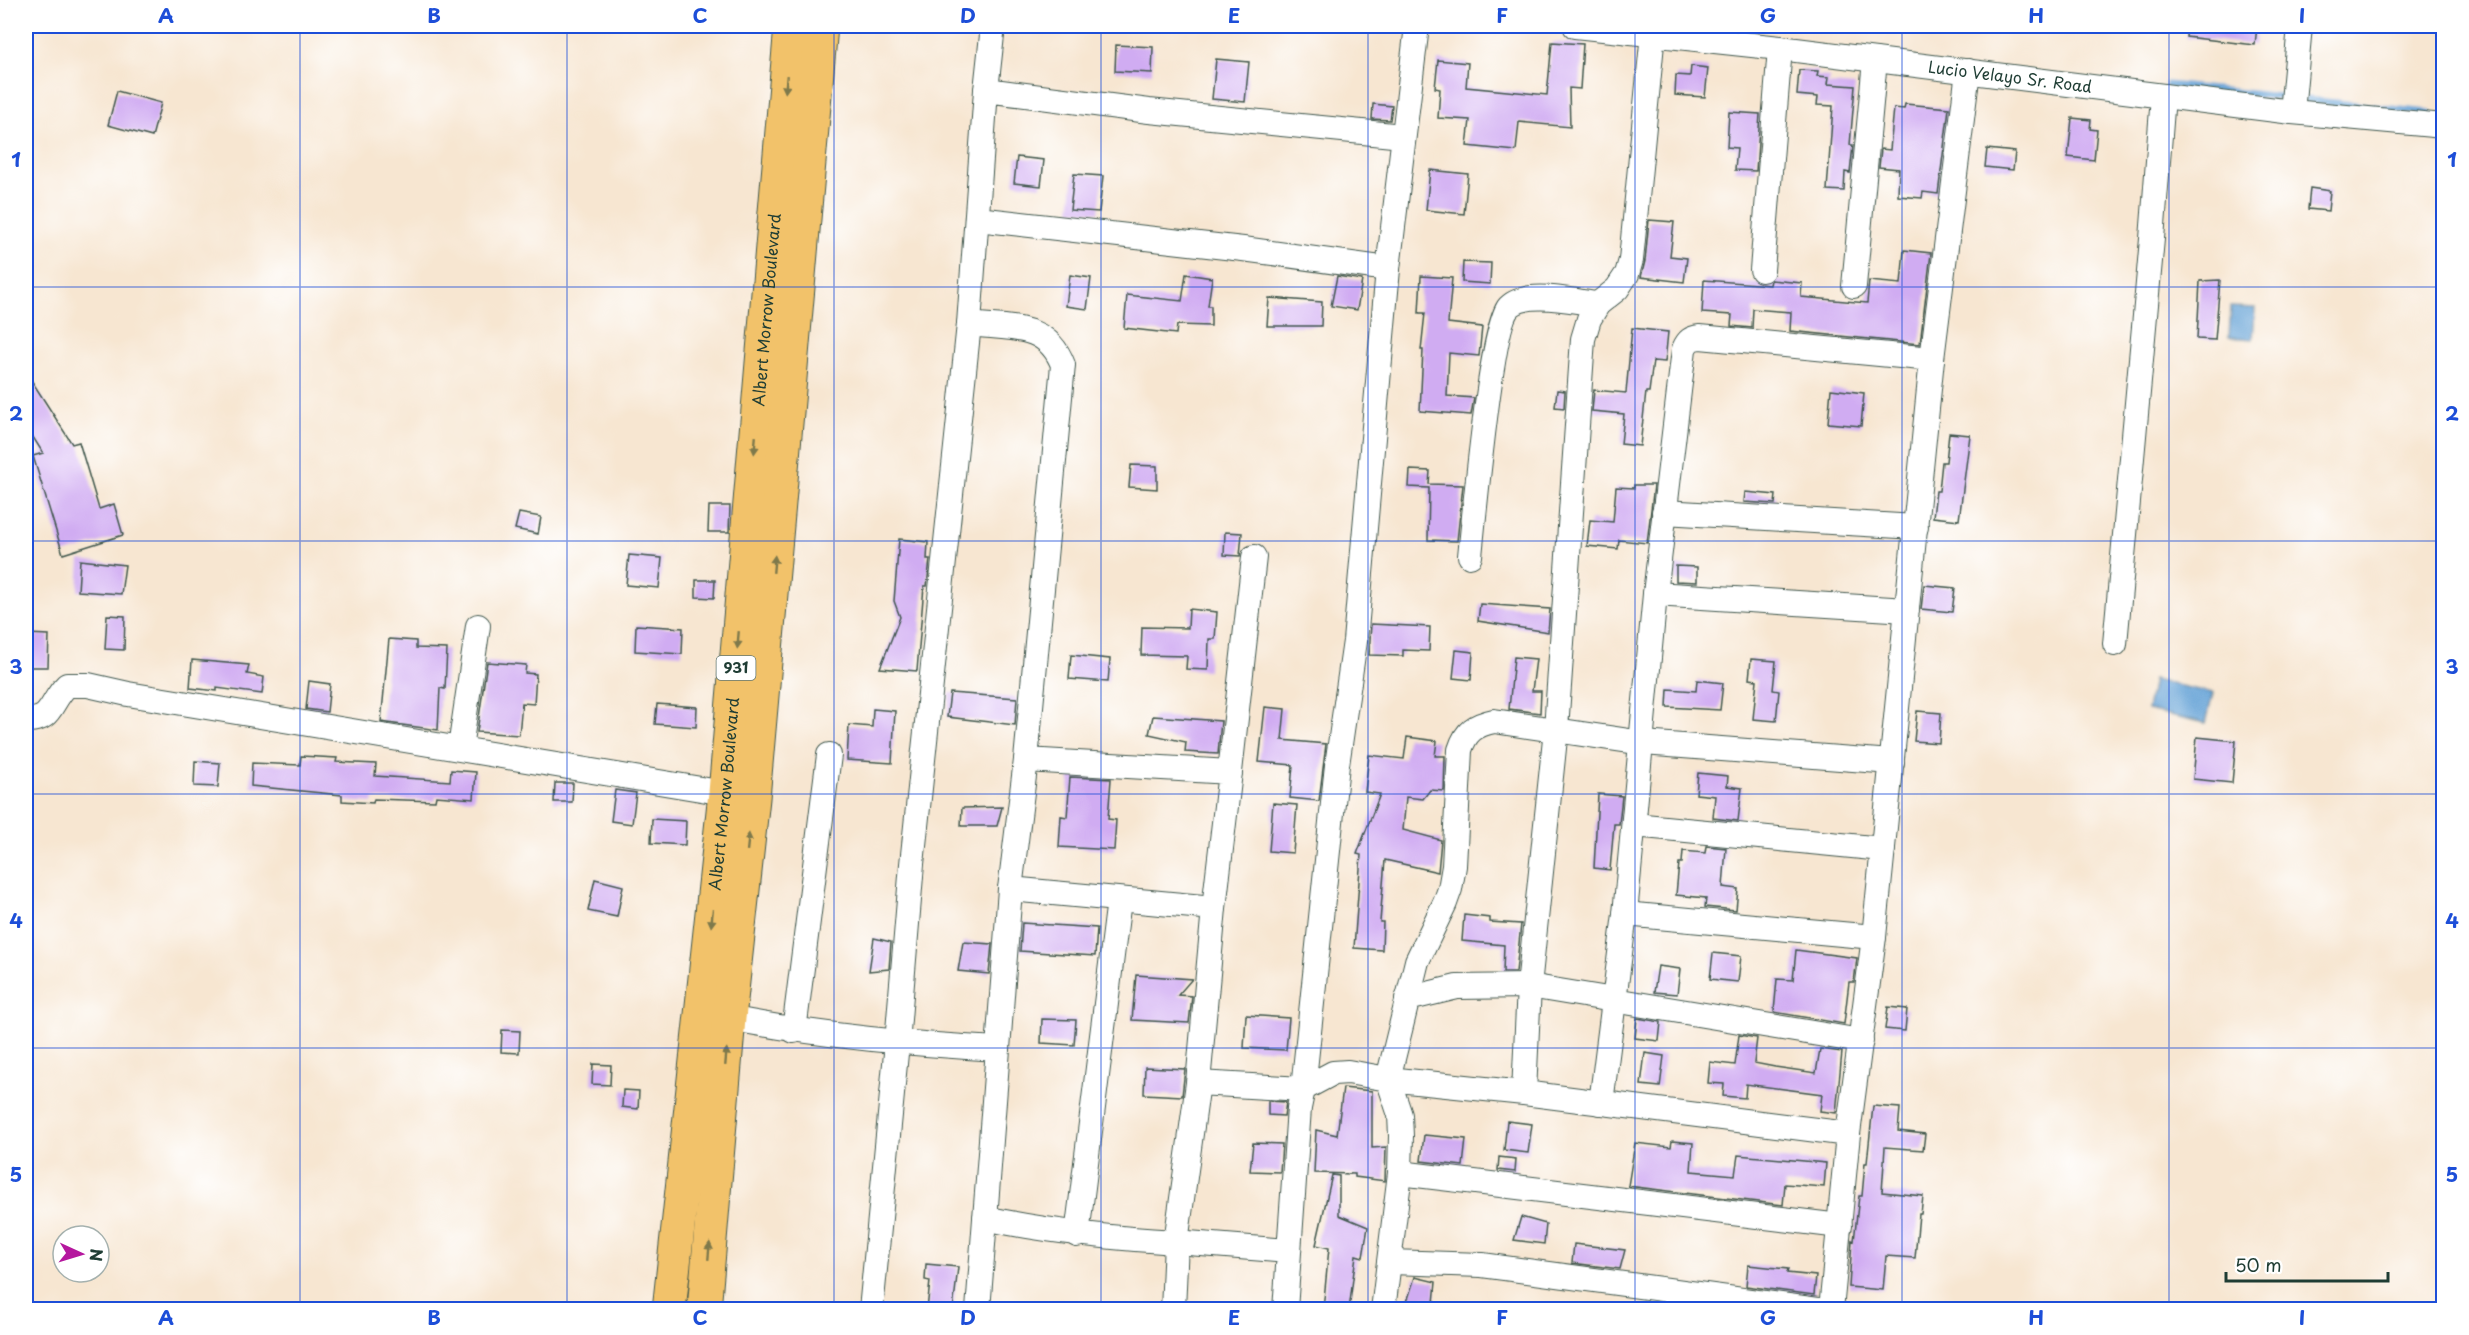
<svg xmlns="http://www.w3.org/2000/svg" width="2469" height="1335" viewBox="0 0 2469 1335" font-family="'Playpen Sans',sans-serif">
<rect width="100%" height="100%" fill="#fff"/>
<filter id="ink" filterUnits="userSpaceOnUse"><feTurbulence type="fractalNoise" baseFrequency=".0167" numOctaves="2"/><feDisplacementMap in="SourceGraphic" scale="12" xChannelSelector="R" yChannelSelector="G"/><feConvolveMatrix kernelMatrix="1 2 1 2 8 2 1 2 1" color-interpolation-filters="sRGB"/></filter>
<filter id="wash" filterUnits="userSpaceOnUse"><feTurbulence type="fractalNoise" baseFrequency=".008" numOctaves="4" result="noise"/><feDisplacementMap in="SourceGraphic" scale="24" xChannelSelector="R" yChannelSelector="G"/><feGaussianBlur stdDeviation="1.35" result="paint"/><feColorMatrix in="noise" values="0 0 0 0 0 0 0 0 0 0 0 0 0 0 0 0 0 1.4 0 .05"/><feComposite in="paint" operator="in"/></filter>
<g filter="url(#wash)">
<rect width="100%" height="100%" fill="#f7e6d1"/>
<path fill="#64a1d5" stroke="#426f84" stroke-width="1.5" d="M2231,307L2255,308L2253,339L2229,337Z
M2153,680L2213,693L2206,723L2147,710Z"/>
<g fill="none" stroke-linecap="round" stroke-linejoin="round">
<path stroke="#64a1d5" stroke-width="7" d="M2168,85L2282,97
M2307,100L2429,113"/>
</g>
<g id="blocks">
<path fill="#d0acf2" d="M2187,26H2257L2255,45L2186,37Z
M1552,42L1583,44L1580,89L1569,88L1570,127L1519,122L1516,151L1467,146L1470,120L1438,118L1440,89L1435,88L1438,60L1468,63L1466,87L1547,95Z
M1116,45L1153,47L1152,73L1115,71Z
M1216,59L1249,62L1245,102L1212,99Z
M1691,66L1708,68L1705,97L1675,95L1676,75L1690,76Z
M1799,70L1818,71L1817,76L1829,77L1828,84L1855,86L1850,145H1853L1850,173L1845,172L1844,191L1827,190L1833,106L1817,105L1818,97L1797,95Z
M117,91L161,103L152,137L108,125Z
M1373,104L1392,106L1390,120L1372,119Z
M1905,104L1949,108L1938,194L1923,192L1922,198L1898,196L1899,169L1879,167L1881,149L1890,150L1894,108L1904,109Z
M1729,112L1760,114L1756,171L1735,170L1737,148L1727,147Z
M2072,118L2091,120L2090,129L2097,130L2094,160L2068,157Z
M1987,149L2015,152L2013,170L1985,167Z
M1017,157L1044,160L1041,186L1014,183Z
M1430,170L1468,174L1464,214L1426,210Z
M1074,174L1103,176L1099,212L1070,210Z
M2310,188L2330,191L2328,211L2308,209Z
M1649,220L1674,222L1670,256L1687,258L1684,282L1641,277L1645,261Z
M1904,250L1931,253L1920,344L1790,331L1791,312L1753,309L1752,328L1731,326L1732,315L1702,313L1704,280L1770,285L1771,280L1802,283L1801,297L1867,303L1869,281L1901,284Z
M1463,262L1491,263L1490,284L1462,282Z
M1186,274L1212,278L1208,306H1211V326L1177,325L1176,334L1124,328L1127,295L1182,301Z
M1070,275L1091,278L1087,309L1066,306Z
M1337,276L1362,280L1357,310L1331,306Z
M1421,276L1452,278L1448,323L1482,327L1479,356L1449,353L1447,396L1474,398L1471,415L1420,411L1423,350H1421L1425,313H1419Z
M2220,280L2215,340L2197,339L2200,281Z
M1269,298L1322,302L1321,326H1267Z
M1632,328L1668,332L1665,362L1653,361L1649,392H1646L1640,446L1621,444L1624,414L1592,411L1594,390L1626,393Z
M26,372L72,444L79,442L99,509L114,504L123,535L63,554L33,456L43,453L26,426Z
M1831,389L1864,393L1861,426L1828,423Z
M1557,390L1565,391L1564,408L1555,407Z
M1949,433L1970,435L1959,520L1933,517L1936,491H1939L1942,462H1946Z
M1131,465L1157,466V489L1129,487Z
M1410,470L1430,471L1429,484L1463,485L1457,541L1428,540L1429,488L1409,487Z
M1634,485H1654L1647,543L1619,540L1618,549L1587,546L1590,520L1613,522L1616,487L1634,488Z
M1745,492L1776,495L1775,504L1744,502Z
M709,506H730L729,532H708Z
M519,513L541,517L538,534L515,529Z
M1225,532L1242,533L1240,556L1224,555Z
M899,539L928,542L927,559H930L927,586H924L917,671L880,668L900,617L894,601Z
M629,555L662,558L659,588L626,585Z
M80,560L125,565L121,594L78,591Z
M1676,566L1697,567V582L1676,581Z
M696,580H715L714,598L696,597Z
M1924,585L1955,588L1952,612L1921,609Z
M1480,604L1550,609L1548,632L1478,621Z
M1189,609L1217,612L1215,639H1209L1208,670L1186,669L1187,656L1141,655L1142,627L1188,628Z
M107,615L125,616L124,650L105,649Z
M1371,624L1430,627L1429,651L1403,650V656L1369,655Z
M636,625L683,628L682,654L635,651Z
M27,634L49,635L48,667H26Z
M389,639L416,641V648L447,649L445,689L440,688L438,730L381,722Z
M1456,650L1473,652L1471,680L1453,678Z
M1071,655L1110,659L1108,682L1069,679Z
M1514,657L1536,659L1532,691H1541L1540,713L1509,709Z
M1751,659L1776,661L1773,690L1779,691L1776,721L1753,719L1757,680L1749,679Z
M192,660L249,665L247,674L264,677L262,694L217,688V691L190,688Z
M487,662L526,665L525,673L536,674L534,704L522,703L519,735L477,732Z
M1697,680L1723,683L1720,710L1667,707L1668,689L1696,691Z
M309,681L330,684L327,712L306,709Z
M950,693L1017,698L1015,725L947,717Z
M657,704L697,707L696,727L655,724Z
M1265,707L1285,709L1282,740L1326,744L1319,801L1290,798L1293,765L1259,762Z
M873,709L895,711L892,763L847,760L849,725L872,727Z
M1917,711L1941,713L1939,743L1914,741Z
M1153,716L1221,721L1218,754L1185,752L1186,742L1149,734Z
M1407,737L1437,741L1435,756H1445L1444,791L1430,790L1423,799L1406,797L1403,830L1441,840L1438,872L1385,860L1380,922H1383L1382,950L1354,948L1361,855L1357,854L1380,794L1365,792L1369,755L1404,759Z
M2197,737L2236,741L2232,783L2193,779Z
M301,756L337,758L336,762L376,764L375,776L450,781L451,770L476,772L474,799L436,796L435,801L374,799L373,803L342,801V795L251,786L252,763L300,765Z
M195,761L220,763L218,787L194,786Z
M1698,773L1728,776L1727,786L1742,788L1738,821L1713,818L1715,796L1696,794Z
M1070,777L1111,779L1108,819L1116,820L1114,850L1059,847L1061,816L1067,817Z
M555,783H573L572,802H554Z
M615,790L636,793L632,824L611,821Z
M1598,794L1622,796L1619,824H1614L1610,870L1594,868Z
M1273,803L1297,805L1293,853L1269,851Z
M1002,807L997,826H961L962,808Z
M652,819L686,821L685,845L651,843Z
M1706,846L1726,848L1723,887L1738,889L1736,910L1705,907L1706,898L1676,895L1679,863H1682L1683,851L1705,853Z
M595,879L623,886L617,917L588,911Z
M1464,915L1490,918V922L1521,924L1516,972H1503L1504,945L1462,941Z
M1022,923L1097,928L1095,956L1020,951Z
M874,938L891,942L889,969L869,971Z
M963,942L992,944L989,974L958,971Z
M1796,950L1857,958L1854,982H1849L1844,1024L1774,1012L1777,979L1793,980Z
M1713,953L1741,956L1738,982L1710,979Z
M1658,966L1680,969L1677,994L1654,992Z
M1136,975L1192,979L1178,995L1192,996L1189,1023L1132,1020Z
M1888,1007L1907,1009L1905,1031L1885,1029Z
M1246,1015L1289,1018L1286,1050L1244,1048Z
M1637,1018L1661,1022L1659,1041L1635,1038Z
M1042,1019L1076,1020L1074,1045L1041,1043Z
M502,1030L520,1031L519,1053L501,1052Z
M1739,1035L1757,1038L1754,1063L1775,1067L1816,1073L1820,1049L1842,1052L1836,1113L1820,1111L1822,1094L1746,1084L1745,1098L1723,1096L1724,1084L1708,1083L1710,1062L1735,1065Z
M1645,1053L1664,1056L1660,1087L1641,1085Z
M593,1064L611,1065L610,1085L592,1084Z
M1145,1067L1185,1069L1182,1096L1144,1094Z
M1343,1088L1372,1091V1148L1386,1147L1385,1181L1355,1177V1174L1314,1173L1316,1130L1337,1135Z
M623,1090L639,1091L638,1109L622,1107Z
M1268,1101L1286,1102L1284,1116L1268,1115Z
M1873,1106L1900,1108L1898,1131L1925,1134L1923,1150L1885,1147L1882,1192L1923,1196L1921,1214H1919L1915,1258L1886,1256L1883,1290L1849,1287L1852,1240L1854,1241L1859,1196H1862L1865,1163H1867Z
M1507,1121L1532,1124L1528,1153L1504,1150Z
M1424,1135L1466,1139L1463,1166L1421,1161Z
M1672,1141L1693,1143L1691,1171L1735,1175L1738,1155L1826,1163L1824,1187L1785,1184L1783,1205L1628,1186L1635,1143L1671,1147Z
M1253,1143L1282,1144L1280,1172L1250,1171Z
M1499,1157L1516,1159L1515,1172L1498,1170Z
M1332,1175L1339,1176V1215L1368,1227L1363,1257L1356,1255L1349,1310H1323L1329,1248L1316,1245Z
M1521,1217L1546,1224L1544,1244L1514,1240Z
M1574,1244L1625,1250L1620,1269L1572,1263Z
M926,1264L958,1267L953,1310H927L930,1281L925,1280Z
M1748,1265L1788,1269L1787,1273L1816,1276L1814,1295L1746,1286Z
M1415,1277L1436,1282L1434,1303L1407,1302Z"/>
</g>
</g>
<g filter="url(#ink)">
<use href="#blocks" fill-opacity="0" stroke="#3f564c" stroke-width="1.5"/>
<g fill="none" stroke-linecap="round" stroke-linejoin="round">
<defs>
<g id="minor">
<path id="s1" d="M1575,26L1780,48L2292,112L2444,126"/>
<path d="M1653,33L1631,260L1627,274L1617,289L1598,304L1589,319L1583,339L1556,729L1529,986L1524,1093L1848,1134"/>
<path d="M986,90L993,26"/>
<path d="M2292,112L2300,26"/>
<path d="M977,219L1243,249L1388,269"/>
<path d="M1762,270L1780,48"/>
<path d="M1854,286L1875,60"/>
<path d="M969,324C1009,329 1047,322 1063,365L1026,760"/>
<path d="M1664,512L1916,527"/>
<path d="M1470,556C1474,518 1491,326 1509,307C1526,289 1576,302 1598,304"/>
<path d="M1655,594L1907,610"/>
<path d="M2115,644L2152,239L2163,96"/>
<path d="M26,720C53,721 49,703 67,685H88L128,694L725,793"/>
<path d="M460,748L478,626"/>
<path d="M1230,772L1254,557"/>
<path d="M1634,825L1883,849"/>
<path d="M1010,889L1026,760L1230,772L1214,908"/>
<path d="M1625,914L1874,937"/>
<path d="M1407,999L1457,987L1529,986L1861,1041"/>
<path d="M729,1018C819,1036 907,1044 998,1049L978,1310"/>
<path d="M794,1031L829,755"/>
<path d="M998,1049L1010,889L1214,908L1198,1083"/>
<path d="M1303,1089L1337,765L1355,641L1388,269L1417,26"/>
<path d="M1303,1089L1333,1073L1348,1072L1388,1079L1524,1093"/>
<path d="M1601,1103L1625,914L1655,594L1684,349C1688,340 1691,338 1700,337L1932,359"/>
<path d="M1400,1173L1840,1226"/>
<path d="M985,1218C1049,1232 1110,1238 1176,1242L1173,1310"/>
<path d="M1077,1235L1119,900"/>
<path d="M1390,1262L1482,1265L1818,1310"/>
<path d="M871,1310L897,1043L912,864L969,324L986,90L1149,111L1403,136"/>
<path d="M1285,1310L1299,1108L1303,1089L1198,1083L1176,1242L1289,1251"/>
<path d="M1383,1310L1400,1173L1401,1136L1400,1115L1388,1079L1417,961L1445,903L1450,889L1454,866L1460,750C1466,731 1475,725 1494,721L1643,743L1892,762"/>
<path d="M1831,1310L1848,1134L1874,937L1932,359L1968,71"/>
</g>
<g id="highway">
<path id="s2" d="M669,1310L725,793L791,26"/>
<path d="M704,1310L729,1018L753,798L821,26"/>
</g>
</defs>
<use href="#minor" stroke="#3f564c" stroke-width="26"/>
<use href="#highway" stroke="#3f564c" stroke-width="35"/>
<use href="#minor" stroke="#fff" stroke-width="24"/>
<use href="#highway" stroke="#f2c26a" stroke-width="33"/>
</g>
<defs><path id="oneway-solid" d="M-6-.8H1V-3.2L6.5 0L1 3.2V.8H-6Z" transform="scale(1.5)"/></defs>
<g fill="#7e794c">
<use href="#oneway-solid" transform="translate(786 84) rotate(95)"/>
<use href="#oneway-solid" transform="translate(755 445) rotate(95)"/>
<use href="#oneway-solid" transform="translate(774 564) rotate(-85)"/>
<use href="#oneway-solid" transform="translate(738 640) rotate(95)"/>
<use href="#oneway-solid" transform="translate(748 842) rotate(-84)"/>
<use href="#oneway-solid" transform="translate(712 918) rotate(96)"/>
<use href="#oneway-solid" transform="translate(726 1057) rotate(-85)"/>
<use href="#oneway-solid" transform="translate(709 1251) rotate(-85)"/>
</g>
</g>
<path fill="none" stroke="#1d4ed8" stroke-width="1.5" stroke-opacity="0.55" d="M300,26V1310M567,26V1310M834,26V1310M1101,26V1310M1368,26V1310M1635,26V1310M1902,26V1310M2169,26V1310M26,287H2444M26,541H2444M26,794H2444M26,1048H2444"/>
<g text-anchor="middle" stroke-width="4.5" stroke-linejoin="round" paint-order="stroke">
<rect fill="#fff" stroke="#627771" stroke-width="1.5" x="716.5" y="656" width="39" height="24" rx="4.5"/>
<g font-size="15" font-weight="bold" fill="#1f3d34">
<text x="736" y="673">931</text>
</g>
<g font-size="16" fill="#1f3d34" stroke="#fff">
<text dy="6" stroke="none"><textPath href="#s1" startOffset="438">Lucio Velayo Sr. Road</textPath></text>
<text dy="6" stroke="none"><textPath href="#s2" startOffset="1005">Albert Morrow Boulevard</textPath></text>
<text dy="6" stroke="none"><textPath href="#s2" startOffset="519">Albert Morrow Boulevard</textPath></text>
</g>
</g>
<rect width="2469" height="1335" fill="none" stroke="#fff" stroke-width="66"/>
<g transform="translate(81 1254) rotate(94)"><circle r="28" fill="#ffffff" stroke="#a5b1ae" stroke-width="1.5"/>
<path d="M0-4.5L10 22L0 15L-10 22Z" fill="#b5179e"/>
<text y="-9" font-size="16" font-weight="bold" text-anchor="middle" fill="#1f3d34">N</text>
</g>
<path d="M2226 1272v9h162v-9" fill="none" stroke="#1f3d34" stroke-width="3"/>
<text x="2235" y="1272" font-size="18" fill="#1f3d34" stroke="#ffffff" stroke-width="4.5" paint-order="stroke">50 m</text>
<rect x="33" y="33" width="2403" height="1269" fill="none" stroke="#1d4ed8" stroke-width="2"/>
<g font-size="20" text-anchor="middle" font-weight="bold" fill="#1d4ed8">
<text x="166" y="23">A</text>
<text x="434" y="23">B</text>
<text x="700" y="23">C</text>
<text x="968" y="23">D</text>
<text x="1234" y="23">E</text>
<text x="1502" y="23">F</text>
<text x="1768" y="23">G</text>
<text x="2036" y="23">H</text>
<text x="2302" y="23">I</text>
<text x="16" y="167">1</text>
<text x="2452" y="167">1</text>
<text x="16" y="421">2</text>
<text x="2452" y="421">2</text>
<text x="16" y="674">3</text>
<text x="2452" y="674">3</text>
<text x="16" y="928">4</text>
<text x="2452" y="928">4</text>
<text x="16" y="1182">5</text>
<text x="2452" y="1182">5</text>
<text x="166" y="1325">A</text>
<text x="434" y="1325">B</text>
<text x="700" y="1325">C</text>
<text x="968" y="1325">D</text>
<text x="1234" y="1325">E</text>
<text x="1502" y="1325">F</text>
<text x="1768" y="1325">G</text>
<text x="2036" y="1325">H</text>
<text x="2302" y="1325">I</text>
</g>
</svg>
